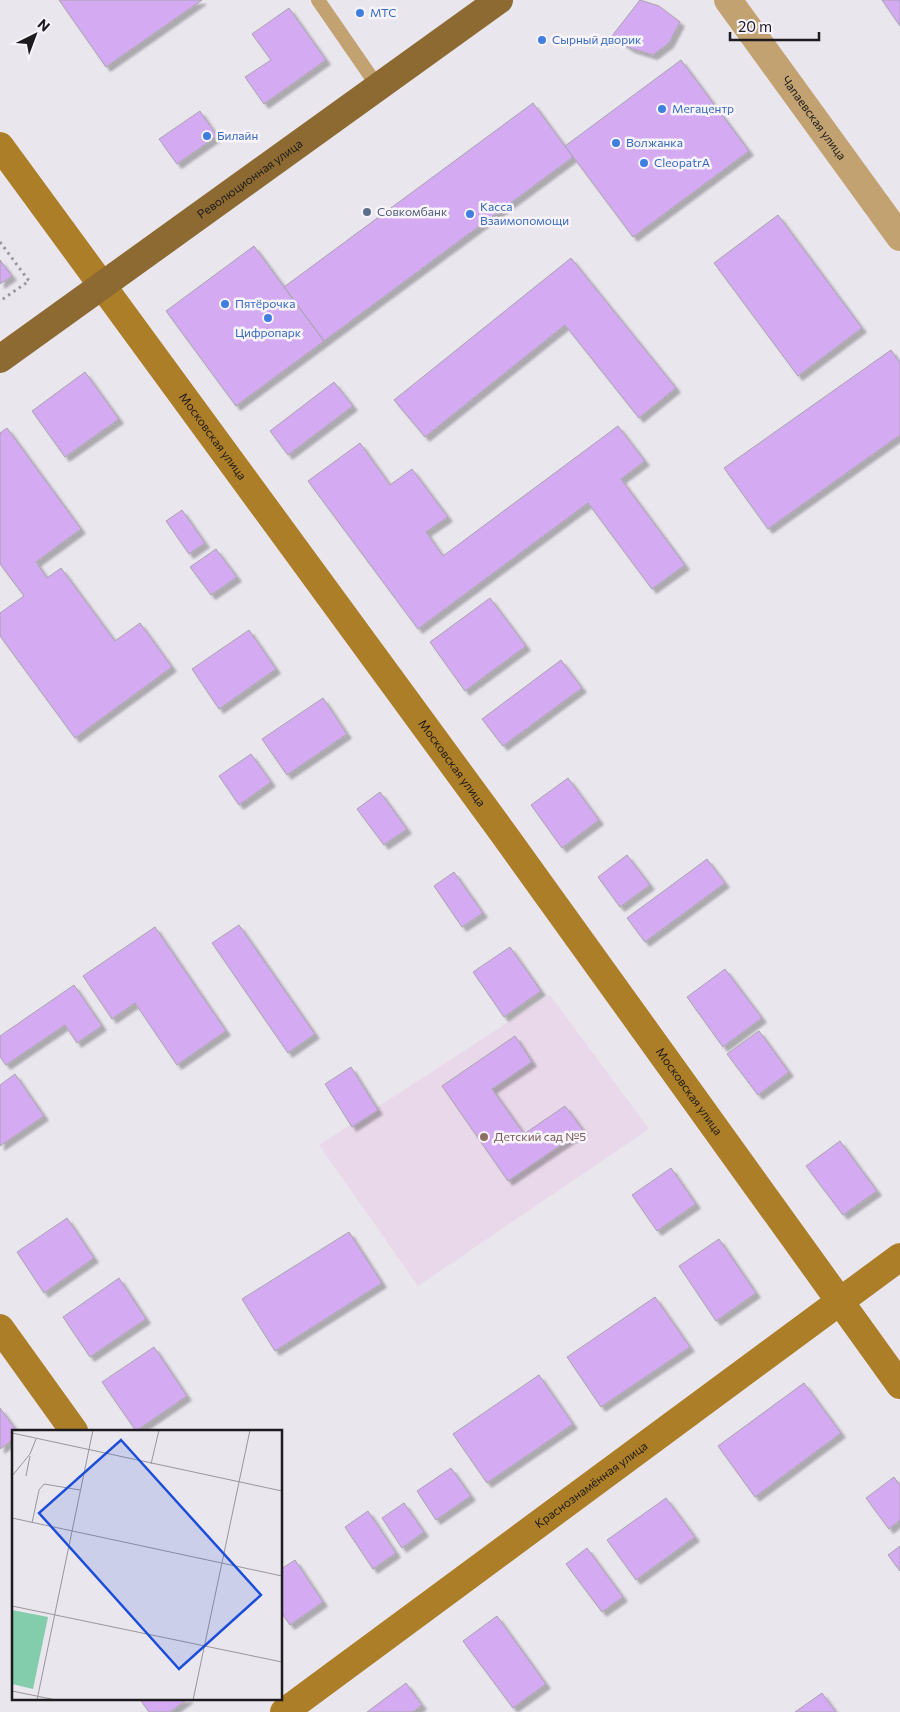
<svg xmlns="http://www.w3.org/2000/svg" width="900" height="1712" viewBox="0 0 900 1712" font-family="Commissioner,sans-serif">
<defs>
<filter id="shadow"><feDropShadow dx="4.5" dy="4.5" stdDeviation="1" flood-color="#0004"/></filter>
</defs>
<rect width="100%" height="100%" fill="#eae6ee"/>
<path fill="#e9d8e9" d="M550,995L649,1129L418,1286L319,1145Z"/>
<path fill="#d4abf3" stroke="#a8a4ab" filter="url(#shadow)" d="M59,0H202L106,67Z
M640,0L659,6L680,22L669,43L653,55L630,48L612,36Z
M882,0H900V26Z
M289,8L326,60L264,104L245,77L271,60L252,34Z
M681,60L749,151L633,237L565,146Z
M533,103L573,157L324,341L284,287Z
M200,111L217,136L177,164L159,139Z
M778,215L862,328L798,376L714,263Z
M254,246L324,341L236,406L166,311Z
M571,258L676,388L639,418L565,325L425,437L394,400Z
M0,260L12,276L0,284Z
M891,350L900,363V435L768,529L724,468Z
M85,372L119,419L65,457L32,411Z
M334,382L353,406L288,455L270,431Z
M618,426L645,461L621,479L685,565L652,589L588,503L418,629L308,481L360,443L390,485L412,469L448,517L426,532L443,556Z
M7,428L81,529L36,562L47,578L61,568L115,641L140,623L172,667L75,738L0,636V613L24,596L0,564V433Z
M182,510L205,543L189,554L166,521Z
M216,549L237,577L211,595L190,567Z
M490,598L526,646L465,691L430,642Z
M249,630L276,669L219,709L192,669Z
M561,660L582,688L503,746L482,719Z
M323,698L347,734L287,775L262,739Z
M251,754L271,782L239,805L219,776Z
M568,778L599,820L562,848L531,805Z
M380,792L407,829L384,845L357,809Z
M627,855L650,885L620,907L598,877Z
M707,859L725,883L645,942L627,918Z
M454,872L483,913L462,927L434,886Z
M239,925L315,1034L288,1053L212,943Z
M155,927L226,1031L177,1065L135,1003L112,1019L83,976Z
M510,947L541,991L504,1017L473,972Z
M725,969L762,1018L723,1047L687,997Z
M74,985L102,1026L77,1043L65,1025L6,1065L0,1057V1036Z
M759,1031L789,1072L758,1095L727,1054Z
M515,1036L532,1062L492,1089L524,1134L565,1106L583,1130L508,1181L442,1086Z
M351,1067L378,1110L352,1127L325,1084Z
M15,1074L44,1116L0,1146V1085Z
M840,1141L877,1191L843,1215L806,1166Z
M671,1168L696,1204L657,1231L632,1195Z
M67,1218L94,1258L44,1293L17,1252Z
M349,1232L382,1283L275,1351L242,1299Z
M719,1239L756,1293L716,1321L679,1266Z
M119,1278L146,1319L90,1357L63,1317Z
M655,1297L690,1347L601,1407L567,1357Z
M154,1347L187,1396L136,1431L102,1382Z
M539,1375L573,1424L487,1483L453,1434Z
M804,1383L841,1433L755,1497L718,1446Z
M0,1408L17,1431H14V1439L0,1449Z
M451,1468L471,1496L436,1520L417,1491Z
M894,1477L900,1486V1520L889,1529L866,1498Z
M666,1498L695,1537L636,1580L607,1540Z
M404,1503L424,1532L402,1548L382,1518Z
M368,1511L396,1553L373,1569L345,1527Z
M900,1546V1571L888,1555Z
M587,1548L623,1597L602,1612L566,1564Z
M295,1560L323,1602L290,1625L281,1612V1569Z
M497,1616L546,1684L513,1708L463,1641Z
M406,1683L422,1705L413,1712H367Z
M822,1693L836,1712H795Z
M139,1698H189L170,1712H149Z"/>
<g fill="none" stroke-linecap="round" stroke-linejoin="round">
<path stroke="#9a979d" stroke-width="3" stroke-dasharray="2.5 4" stroke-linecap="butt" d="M0,242L29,281L0,301"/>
<path stroke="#c1a270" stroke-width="14" d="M318,0L378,87"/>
<path stroke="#c1a270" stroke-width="28" id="s1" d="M728,0L900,237"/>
<g stroke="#ac7e27" stroke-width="28">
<path id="s2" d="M0,146L503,833L900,1385"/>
<path d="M0,1328L74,1431"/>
<path id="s3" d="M284,1712L900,1257"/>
</g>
<path stroke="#8c6a31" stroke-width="28" id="s4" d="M0,359L499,0"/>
</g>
<g fill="#3f7fe0" stroke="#f8f3fc" stroke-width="2">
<circle cx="360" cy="13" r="5"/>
<circle cx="542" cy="40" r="5"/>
<circle cx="662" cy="109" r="5"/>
<circle cx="207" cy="136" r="5"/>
<circle cx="616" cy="143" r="5"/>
<circle cx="644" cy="163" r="5"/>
<circle cx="470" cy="214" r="5"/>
<circle cx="225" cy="304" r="5"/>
<circle cx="268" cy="318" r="5"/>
</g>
<circle fill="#5c6f8a" stroke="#f8f3fc" stroke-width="2" cx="367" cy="212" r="5"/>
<circle fill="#8d6e63" stroke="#f8f3fc" stroke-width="2" cx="484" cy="1137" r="5"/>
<g text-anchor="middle" stroke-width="5" stroke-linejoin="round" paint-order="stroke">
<g font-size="12" fill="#366cbe" stroke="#f8f3fc" text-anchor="start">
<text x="370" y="17">МТС</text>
<text x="552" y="44">Сырный дворик</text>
<text x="672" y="113">Мегацентр</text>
<text x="217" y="140">Билайн</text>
<text x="626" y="147">Волжанка</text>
<text x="654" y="167">CleopatrA</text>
<text x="480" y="211">Касса<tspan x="480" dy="14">Взаимопомощи</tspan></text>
<text x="235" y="308">Пятёрочка</text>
<text x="268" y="337" text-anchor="middle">Цифропарк</text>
</g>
<g font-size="12" fill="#1d1b1e" stroke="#f8f3fc">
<text dy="4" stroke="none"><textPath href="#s1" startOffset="146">Чапаевская улица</textPath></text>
<text dy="4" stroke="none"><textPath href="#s4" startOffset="308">Революционная улица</textPath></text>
<text dy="4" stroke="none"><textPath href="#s2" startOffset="360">Московская улица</textPath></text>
<text dy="4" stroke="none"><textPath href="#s2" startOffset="765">Московская улица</textPath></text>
<text dy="4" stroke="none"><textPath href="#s2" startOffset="1170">Московская улица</textPath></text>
<text dy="4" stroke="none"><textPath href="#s3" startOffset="382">Краснознамённая улица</textPath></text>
</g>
<g font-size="12" fill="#4e5e75" stroke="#f8f3fc" text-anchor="start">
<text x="377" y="216">Совкомбанк</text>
</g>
<g font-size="12" fill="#785e54" stroke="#f8f3fc" text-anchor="start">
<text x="494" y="1141">Детский сад №5</text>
</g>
</g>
<g transform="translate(12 1430)">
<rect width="270" height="270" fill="#eae6ee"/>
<path d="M0,180L36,187L21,259L0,254Z" fill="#84cdac"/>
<path fill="none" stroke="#98959b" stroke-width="1" d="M0,3L270,61M139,34L147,0M0,46L18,24L24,9M14,46L18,26M0,88L270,146M20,93L27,60L32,54L68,60M0,176L270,232M0,261L44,270M25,270L81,0M181,270L238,0"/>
<path fill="#1d4ed8" fill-opacity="0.15" stroke="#1d4ed8" stroke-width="2.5" d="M109,10L249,165L167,239L27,83Z"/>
<rect width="270" height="270" fill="none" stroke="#1d1b1e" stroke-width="2.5"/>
</g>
<g transform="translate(35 35) rotate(42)" stroke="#f8f3fc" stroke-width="4" paint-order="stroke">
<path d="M0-4L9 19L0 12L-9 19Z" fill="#1d1b1e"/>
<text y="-8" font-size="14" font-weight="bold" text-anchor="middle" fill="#1d1b1e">N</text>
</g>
<path d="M730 32v8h89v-8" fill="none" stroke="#1d1b1e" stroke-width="2.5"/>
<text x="738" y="32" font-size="15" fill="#1d1b1e" stroke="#f8f3fc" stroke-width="4" paint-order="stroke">20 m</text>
</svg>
